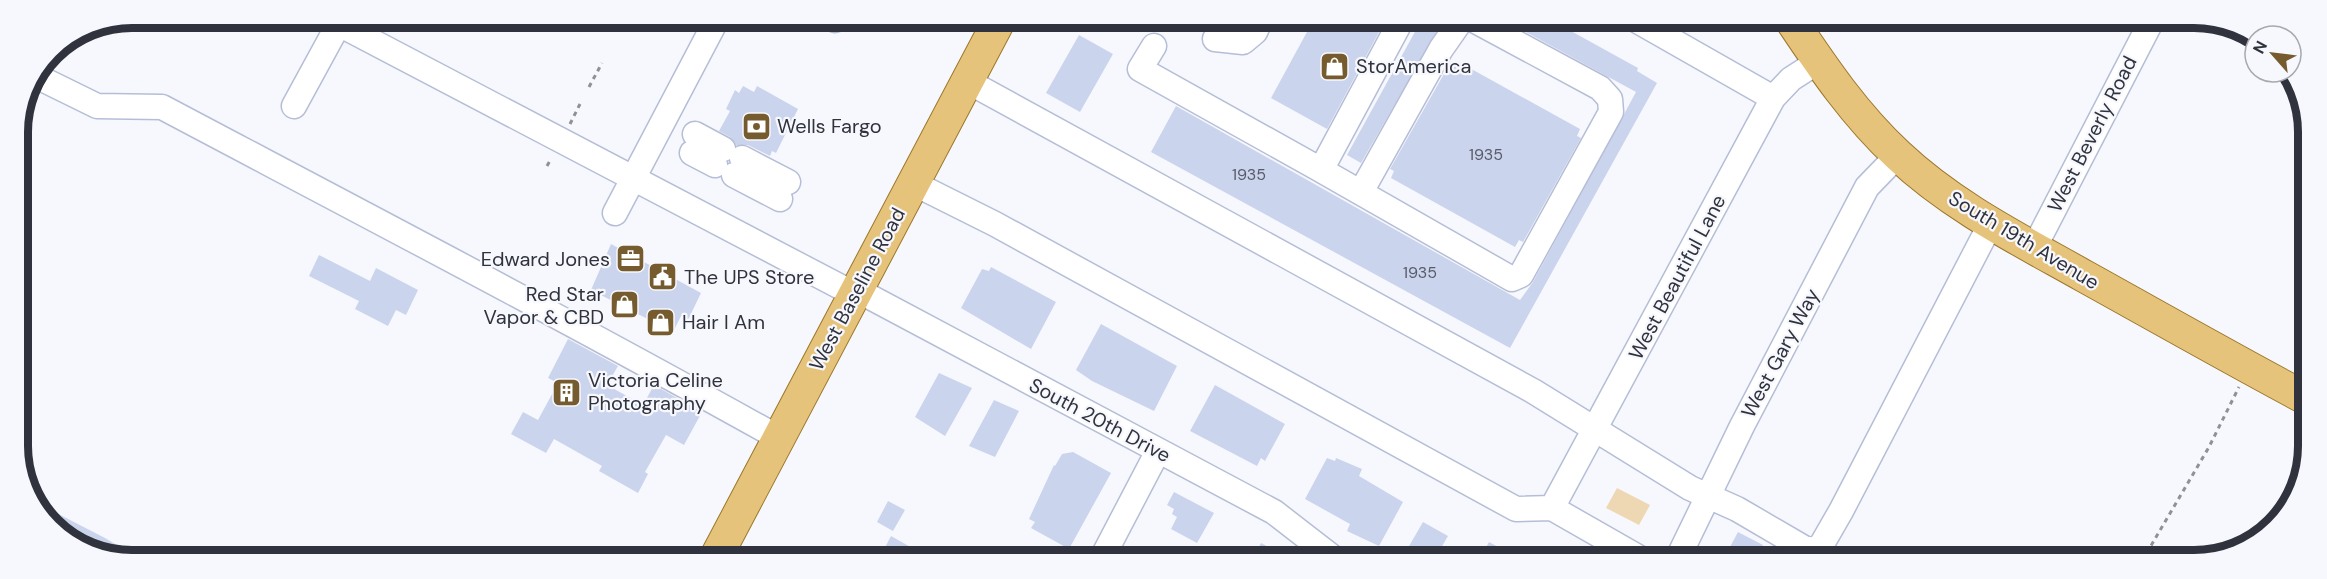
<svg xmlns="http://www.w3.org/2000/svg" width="2327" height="579" viewBox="0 0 2327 579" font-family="'DM Sans',sans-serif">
<rect width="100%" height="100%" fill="#f7f8fd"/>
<path fill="#eed8b4" d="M1617,488L1650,505L1639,525L1606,508Z"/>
<path fill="#cbd4ed" d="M1314,19H1386L1327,129L1271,98Z
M1422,19H1444L1361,163L1347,155Z
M1504,20H1551L1638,68L1637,71L1657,83L1510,348L1151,152L1176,106L1520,300L1533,282L1636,92Z
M1079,35L1113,54L1080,112L1046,93Z
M1457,61L1580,129L1577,136L1581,138L1523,242L1519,240L1515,247L1391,178L1394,171L1390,169L1449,65L1453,67Z
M743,86L754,92L757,86L798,109L776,153L772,151L770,156L748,145H736L730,137L719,131L730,111L726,109L735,90L739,93Z
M611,244L701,293L688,320L681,316L673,332L591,290Z
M319,255L370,281L376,268L418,290L406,315L396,310L388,326L355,309L359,301L309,276Z
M991,267L1056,302L1031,349L961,308L982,269L989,271Z
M1101,324L1177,366L1154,411L1092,381L1076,370Z
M568,339L618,366L607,385L643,405L654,385L702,412L684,445L666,435L645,472L648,474L638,493L599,471L602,466L554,439L546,453L511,434L523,412L538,420L558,383L548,378Z
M939,373L972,388L945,436L915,417Z
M1215,385L1285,424L1265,461L1261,458L1257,466L1190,431Z
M994,400L1019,411L995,457L969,446Z
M1073,452L1111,473L1069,549L1031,528L1035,522L1029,519L1054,465L1055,466L1062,454Z
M1327,458L1335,461L1336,458L1362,469L1359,476L1403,502L1379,546L1347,531L1350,524L1305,499Z
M1174,492L1214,513L1197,543L1171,529L1177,517L1172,514L1174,509L1167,505Z
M888,501L905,510L893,531L877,522Z
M39,504L105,538L141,559L109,558L51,527Z
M1423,522L1448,536L1434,560H1401Z
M1738,532L1763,545L1755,560H1723Z
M891,536L914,549L909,560L879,559Z
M1489,542L1522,560H1479Z
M1261,543L1274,550L1269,560H1252Z"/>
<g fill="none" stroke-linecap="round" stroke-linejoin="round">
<defs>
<path id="minor" d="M835,20L837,19
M1636,20L1773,98
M339,24L854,294
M1215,39L1243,42L1255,32L1261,19
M1154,46L1140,69L1321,170L1402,19
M40,78L97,106L162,107C368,216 575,324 779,438
M967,81L1533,391L1690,488L1737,509L1804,548L1815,550L1822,544L1841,511L1991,223
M294,106L342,18
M695,134L723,149
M692,153L715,165
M742,158L788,182
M1321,170L1512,279L1521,275L1611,112L1610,99L1600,88L1472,19
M734,175L780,199
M913,183L995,224L1516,509L1552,508L1643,560
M1361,192L1441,49L1462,19
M615,213L717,19
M2034,248L2152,20
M857,290L1274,512L1336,560
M1552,508L1773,98L1791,79L1819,61
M1101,560L1158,451
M1677,560L1742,426L1867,187L1898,155"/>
<path id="major" d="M1791,20C1823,68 1855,115 1898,155C1952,206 2020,240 2084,276C2158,317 2232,359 2307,399
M715,559L1000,19"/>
</defs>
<use href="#minor" stroke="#b5bed6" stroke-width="27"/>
<use href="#major" stroke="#9c772b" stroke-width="34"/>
<path stroke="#8f9199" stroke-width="3" stroke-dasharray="4.5 4.5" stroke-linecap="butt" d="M589,87L602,63
M570,124L580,104
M547,166L551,159
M2142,561L2209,447L2239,387"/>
<use href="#minor" stroke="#fff" stroke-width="24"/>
<use href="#major" stroke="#e6c37a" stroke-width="32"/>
</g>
<defs>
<symbol id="shop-square" viewBox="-11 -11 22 22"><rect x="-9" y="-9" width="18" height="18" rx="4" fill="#755b2d" stroke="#f7f8fd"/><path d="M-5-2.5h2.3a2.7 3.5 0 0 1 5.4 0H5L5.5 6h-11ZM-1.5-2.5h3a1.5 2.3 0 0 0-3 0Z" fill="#fff"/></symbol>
<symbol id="bank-square" viewBox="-11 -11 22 22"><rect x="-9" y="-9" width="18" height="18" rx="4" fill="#755b2d" stroke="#f7f8fd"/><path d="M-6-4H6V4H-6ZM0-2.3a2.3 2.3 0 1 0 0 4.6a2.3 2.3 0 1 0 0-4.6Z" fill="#fff"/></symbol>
<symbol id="office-square" viewBox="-11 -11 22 22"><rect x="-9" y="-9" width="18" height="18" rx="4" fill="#755b2d" stroke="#f7f8fd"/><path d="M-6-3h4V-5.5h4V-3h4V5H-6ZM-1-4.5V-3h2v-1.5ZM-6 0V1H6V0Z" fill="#fff"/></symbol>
<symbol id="civic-square" viewBox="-11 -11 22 22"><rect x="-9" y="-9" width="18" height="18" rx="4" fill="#755b2d" stroke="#f7f8fd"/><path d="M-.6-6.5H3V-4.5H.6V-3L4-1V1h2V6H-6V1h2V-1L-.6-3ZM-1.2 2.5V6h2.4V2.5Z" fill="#fff"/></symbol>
<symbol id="building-square" viewBox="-11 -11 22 22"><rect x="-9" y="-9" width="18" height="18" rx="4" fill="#755b2d" stroke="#f7f8fd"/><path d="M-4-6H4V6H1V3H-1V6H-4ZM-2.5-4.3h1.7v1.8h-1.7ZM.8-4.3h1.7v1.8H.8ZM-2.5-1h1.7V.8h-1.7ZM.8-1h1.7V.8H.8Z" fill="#fff"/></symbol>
</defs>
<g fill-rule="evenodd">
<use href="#shop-square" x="1318" y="50" width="33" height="33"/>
<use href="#bank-square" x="740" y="110" width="33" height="33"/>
<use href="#office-square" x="614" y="242" width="33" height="33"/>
<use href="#civic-square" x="646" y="260" width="33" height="33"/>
<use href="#shop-square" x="608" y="288" width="33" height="33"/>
<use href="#shop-square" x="644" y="306" width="33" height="33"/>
<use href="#building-square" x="550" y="376" width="33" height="33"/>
</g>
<g text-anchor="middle" stroke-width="4.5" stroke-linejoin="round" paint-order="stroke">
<g font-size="16" fill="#575b69">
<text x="1486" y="160">1935</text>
<text x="1249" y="180">1935</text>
<text x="1420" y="278">1935</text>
</g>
<g font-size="20" fill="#30333d" stroke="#f7f8fd" text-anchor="start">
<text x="1356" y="73">StorAmerica</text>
<text x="777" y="133">Wells Fargo</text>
<text x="610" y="266" text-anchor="end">Edward Jones</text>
<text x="684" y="284">The UPS Store</text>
<text x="604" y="301" text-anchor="end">Red Star<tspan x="604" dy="23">Vapor &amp; CBD</tspan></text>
<text x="682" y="329">Hair I Am</text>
<text x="588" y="387">Victoria Celine<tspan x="588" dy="23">Photography</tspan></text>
</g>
<g font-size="20" fill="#30333d" stroke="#f7f8fd">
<text transform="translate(2092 134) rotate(-63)" y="7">West Beverly Road</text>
<text transform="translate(2024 240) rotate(31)" y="7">South 19th Avenue</text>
<text transform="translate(1677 277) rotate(-62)" y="7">West Beautiful Lane</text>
<text transform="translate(857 289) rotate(-62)" y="7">West Baseline Road</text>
<text transform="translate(1780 353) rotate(-62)" y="7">West Gary Way</text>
<text transform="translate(1100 420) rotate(28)" y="7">South 20th Drive</text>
</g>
</g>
<path d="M0 0H2327V579H0ZM132 28H2194A104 104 0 0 1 2298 132V446A104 104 0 0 1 2194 550H132A104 104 0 0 1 28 446V132A104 104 0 0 1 132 28Z" fill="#f7f8fd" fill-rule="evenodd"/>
<path fill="none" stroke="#30333d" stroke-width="8" d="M132 28H2194A104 104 0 0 1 2298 132V446A104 104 0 0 1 2194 550H132A104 104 0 0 1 28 446V132A104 104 0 0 1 132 28Z"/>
<g transform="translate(2273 54) rotate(298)"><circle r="28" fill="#f7f8fd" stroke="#a7a9b0" stroke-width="1.5"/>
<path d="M0-4.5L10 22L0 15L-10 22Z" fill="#755b2d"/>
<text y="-9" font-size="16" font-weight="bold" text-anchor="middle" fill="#30333d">N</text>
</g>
</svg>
